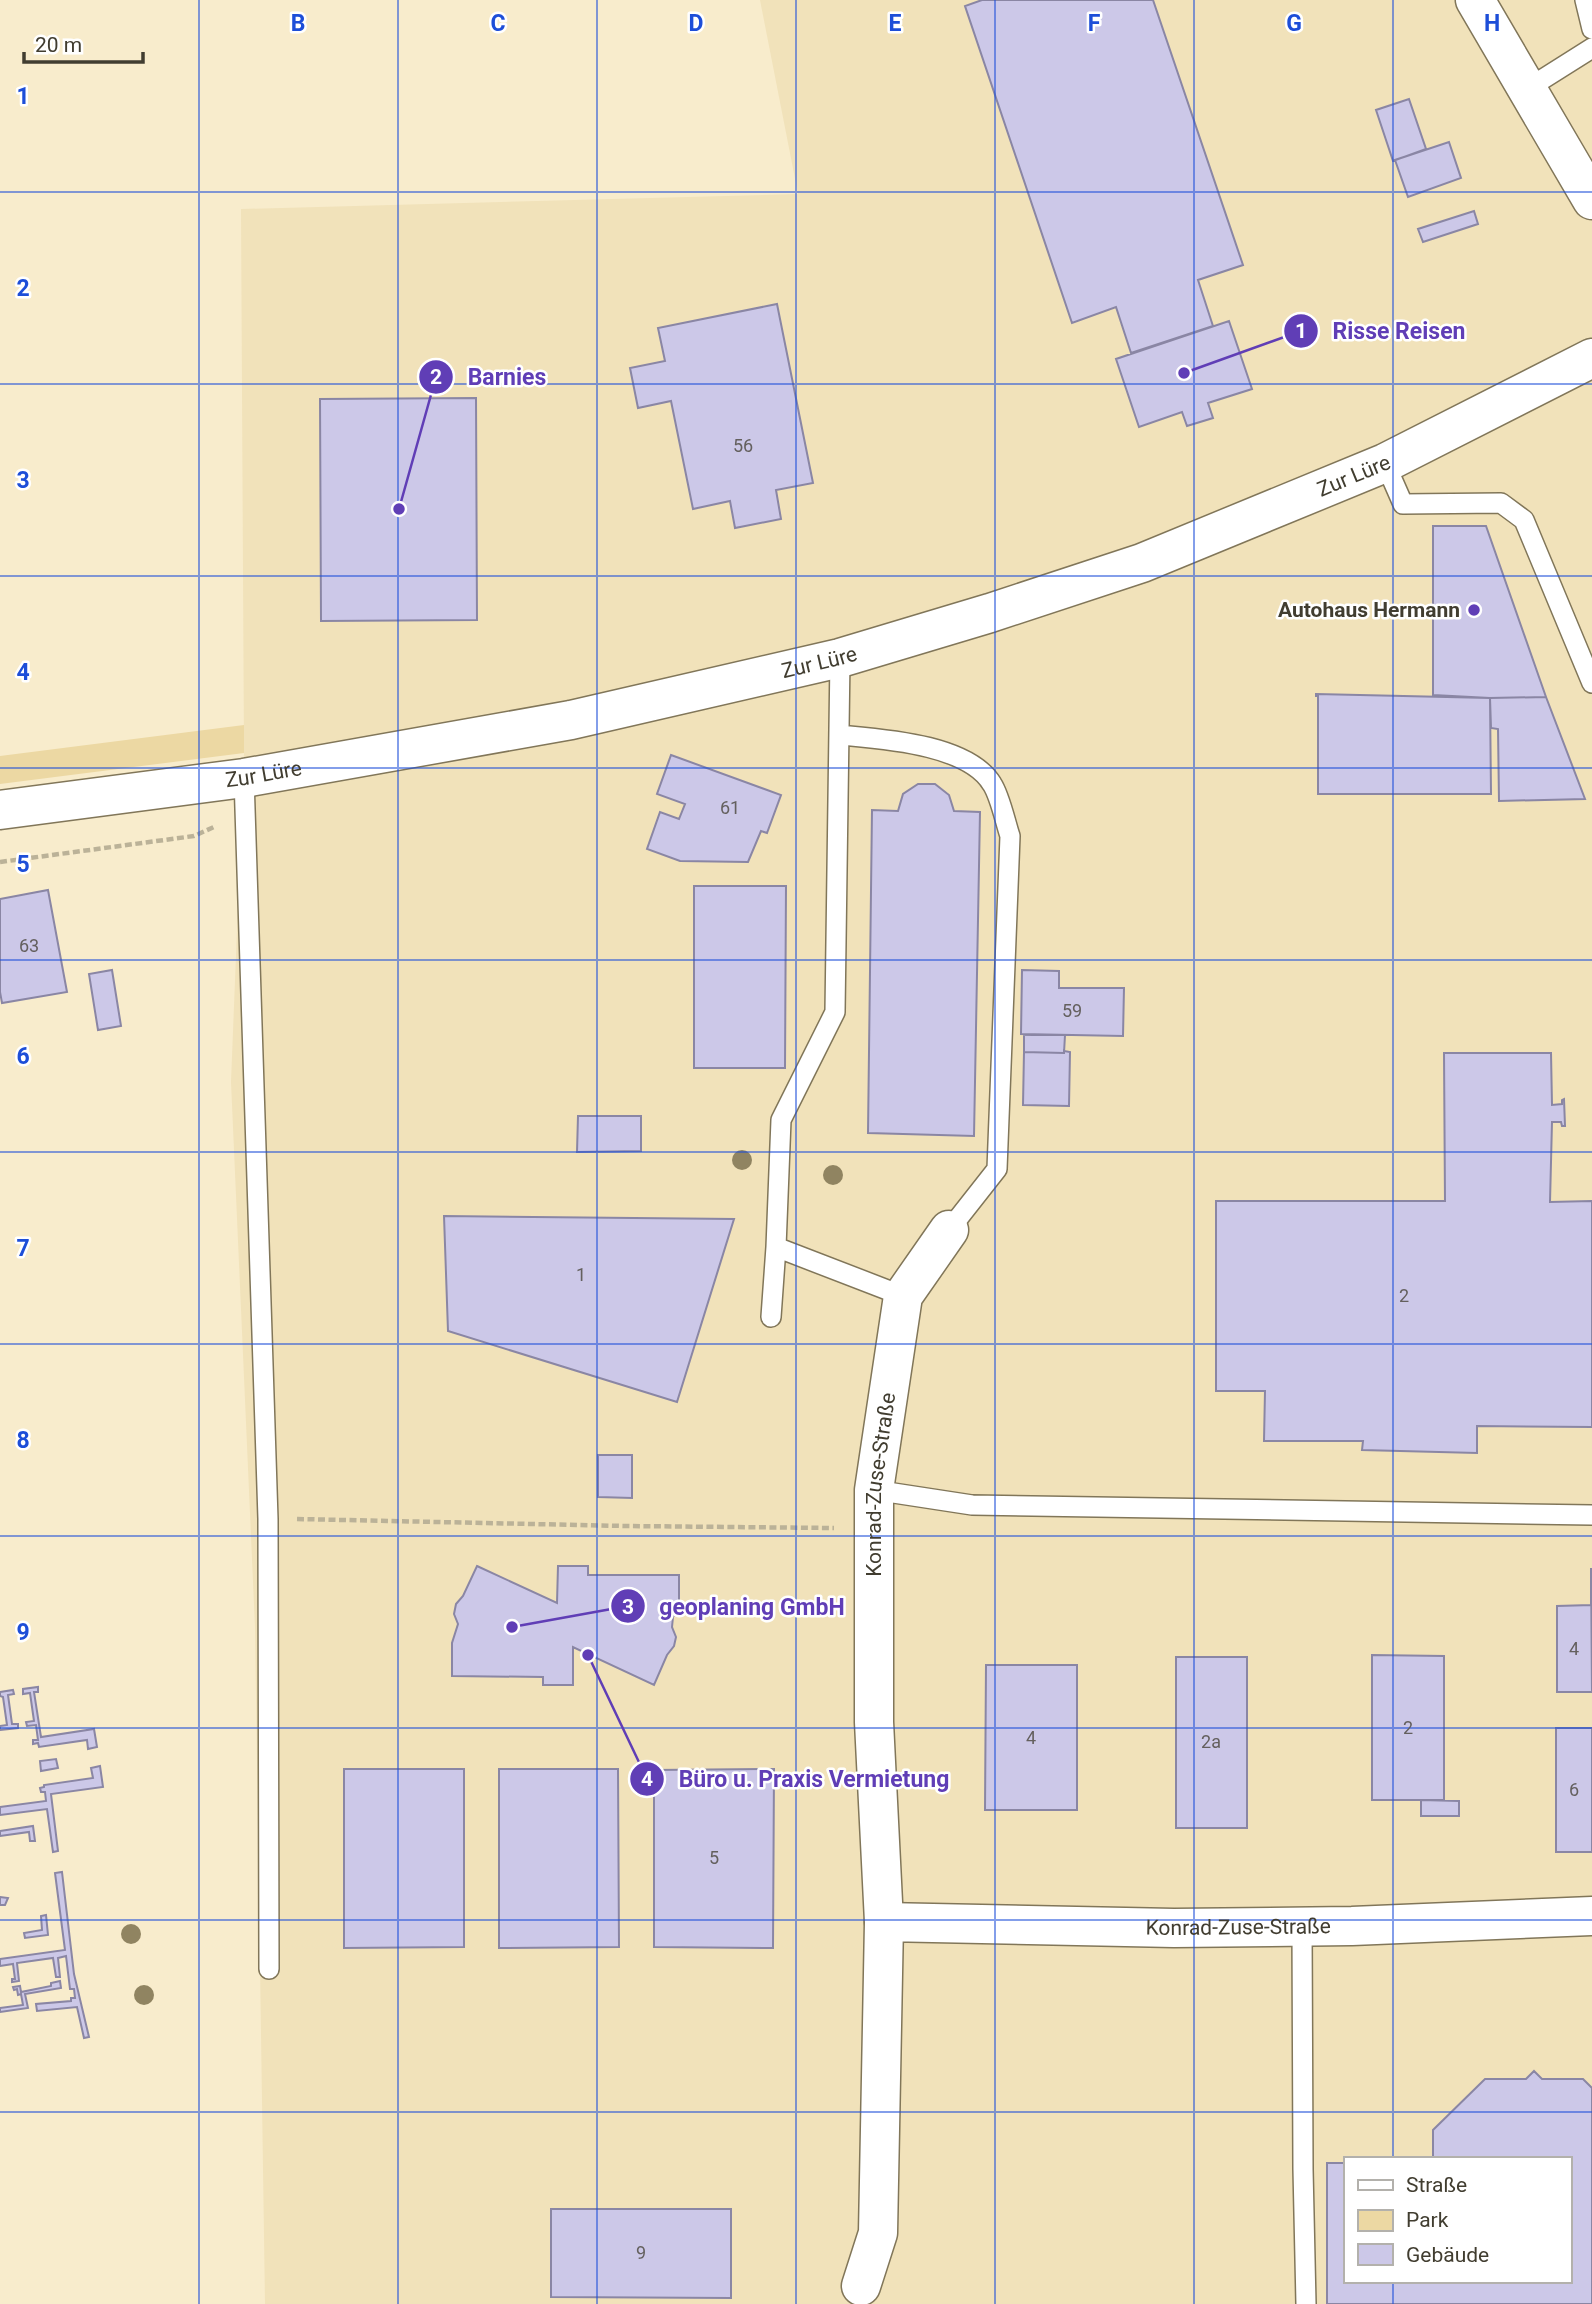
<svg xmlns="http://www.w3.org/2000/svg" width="1592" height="2304" viewBox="0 0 1592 2304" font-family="Roboto,sans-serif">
<rect width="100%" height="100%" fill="#f8eccc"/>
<path fill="#f1e2ba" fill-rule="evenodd" d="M760,0H1592V2304H265L255,1627L231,1082L244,753L241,209L798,194ZM1345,2159H1569V2281H1345Z"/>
<path fill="#ecd8a3" d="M244,725V753L0,784V756Z"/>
<path fill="#ccc8e8" stroke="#8a86a4" stroke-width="2" d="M982,0H1153L1243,265L1198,280L1213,326L1131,353L1116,307L1072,323L965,6Z
M1409,99L1426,149L1393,161L1376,110Z
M1449,142L1461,178L1408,197L1395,160Z
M1474,211L1478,224L1423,242L1418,229Z
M777,304L813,483L776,490L781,519L735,528L730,501L693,509L671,401L638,408L630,368L665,361L658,328Z
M1229,321L1252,389L1208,403L1213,418L1187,426L1182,412L1139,427L1116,359Z
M476,398L477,620L321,621L320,399Z
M1433,526H1486L1546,697L1490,698L1433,695Z
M1316,694L1490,698L1491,794H1318V696H1316Z
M1546,697L1585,799L1499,801L1498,729L1491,728L1490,698Z
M671,755L781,795L767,833L761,831L748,862L680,861L647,849L660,812L679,819L685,804L657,794Z
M918,784H935L949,795L954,811L980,812L974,1136L868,1133L872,810L898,811L903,794Z
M694,886H786L785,1068H694Z
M48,890L67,992L2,1003L0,992V899Z
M112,970L121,1026L98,1030L89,974Z
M1022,970L1059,971V988H1124L1123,1036L1021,1034Z
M1024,1035H1065L1064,1053L1024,1052Z
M1064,1051L1070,1052L1069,1106L1023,1105L1024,1052L1064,1053Z
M1444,1053H1551L1552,1105L1562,1104V1100L1564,1099L1565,1126H1562L1561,1122H1552L1550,1202L1592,1201V1427L1477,1426V1453L1362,1450L1363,1441H1264L1265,1391H1216V1201H1445Z
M578,1116H641V1151L577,1152Z
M444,1216L734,1219L677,1402L448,1331Z
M598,1455H632V1498L598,1497Z
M477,1566L557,1603L558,1566H588V1575H679V1608L673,1617L672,1627L676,1637L674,1646L667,1655L654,1685L573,1647V1685H543V1677L452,1676V1643L458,1624L454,1614L456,1604L463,1596Z
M1591,1568L1592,1692H1557V1606L1591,1605Z
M1372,1655L1444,1656V1800H1372Z
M1176,1657H1247V1828H1176Z
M986,1665H1077V1810H985Z
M38,1687V1692H34L41,1737L94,1729L97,1747L88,1749L87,1740L39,1747L38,1743L33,1744V1740H38L36,1725L27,1726L26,1722L34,1721L30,1693L23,1694V1689Z
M13,1690L14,1694L8,1695L12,1724H18V1728L0,1730V1726L7,1725L3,1697L0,1696V1692Z
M1556,1728H1592V1852H1556Z
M56,1759L58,1768L41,1771L40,1761Z
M100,1766L103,1787L51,1794L58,1851L53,1852L47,1809L0,1815V1807L46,1801L45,1792H41L40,1788L44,1787V1785L93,1778L91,1768Z
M344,1769H464V1947L344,1948Z
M499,1769H618L619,1947L499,1948Z
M774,1769L773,1948L654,1947V1770Z
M1421,1800L1459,1801V1816H1421Z
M33,1826L35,1841H30L29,1832L0,1836V1831Z
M62,1872L74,1974L89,2037L84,2038L77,2007L37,2011L36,2004L71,2001V1998H75L74,1989H70L66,1956L58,1958L60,1977H56L53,1958L17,1963L19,1981L12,1982V1979H15L13,1964L0,1966V1959L65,1950L55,1873Z
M0,1897L8,1898L5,1905H0Z
M46,1915L48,1935L25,1938L24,1933L42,1930L41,1916Z
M60,1981L61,1988L25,1994L28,2008L0,2012V2008L23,2005L21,1994L18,1995L17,1989L14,1990L13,1987L20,1986L21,1992L51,1986V1983Z
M1534,2071L1542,2079H1583L1592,2088V2304H1327V2163H1345V2281H1569V2159H1433V2130L1485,2079H1526Z
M551,2209H731V2298L551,2297Z"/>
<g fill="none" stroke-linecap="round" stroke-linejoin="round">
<defs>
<path id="lane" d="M1585,0L1592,29
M1527,89L1592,48
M1385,463L1403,504L1501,503L1524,520L1592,683
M840,735C882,739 968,744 992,784C1000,796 1005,821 1010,836L997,1169L949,1230
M244,778L268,1519L269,1969
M776,1247L781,1120L835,1012L840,658
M771,1317L776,1247L903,1296
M874,1490L972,1505L1592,1515
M1302,1926L1303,2169L1306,2304"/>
<g id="street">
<path d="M1475,0L1592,200"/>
<path id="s1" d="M0,810L244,778L571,720L840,658L990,613L1142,563L1385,463L1592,358"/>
<path id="s2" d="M884,1922L874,1722V1490L903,1296L949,1230"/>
<path id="s3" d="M861,2286L878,2233L884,1922L1174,1928L1352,1926L1592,1916"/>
</g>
</defs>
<use href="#lane" stroke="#817659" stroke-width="22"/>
<use href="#street" stroke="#817659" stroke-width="41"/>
<path stroke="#bbb298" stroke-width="4.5" stroke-dasharray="7 3.5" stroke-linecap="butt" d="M0,862L194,836L216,826
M297,1519L626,1526L834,1528"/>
<use href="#lane" stroke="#fff" stroke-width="19"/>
<use href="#street" stroke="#fff" stroke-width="38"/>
</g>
<g fill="#908461">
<circle cx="742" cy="1160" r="10"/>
<circle cx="833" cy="1175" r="10"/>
<circle cx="131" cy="1934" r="10"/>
<circle cx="144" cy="1995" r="10"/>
</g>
<path fill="none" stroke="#1d4ed8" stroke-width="2" stroke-opacity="0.55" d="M199,0V2304M398,0V2304M597,0V2304M796,0V2304M995,0V2304M1194,0V2304M1393,0V2159M0,192H1592M0,384H1592M0,576H1592M0,768H1592M0,960H1592M0,1152H1592M0,1344H1592M0,1536H1592M0,1728H1592M0,1920H1592M0,2112H1592M1393,2281V2304"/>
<circle fill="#603eb6" stroke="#fff" stroke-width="2.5" cx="1474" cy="610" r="7"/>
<g text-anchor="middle" stroke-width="5" stroke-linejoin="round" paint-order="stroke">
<g font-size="18" fill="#64605e">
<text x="743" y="452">56</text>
<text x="730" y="814">61</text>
<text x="29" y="952">63</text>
<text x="1072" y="1017">59</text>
<text x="581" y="1281">1</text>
<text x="1404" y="1302">2</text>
<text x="1574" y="1655">4</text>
<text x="1408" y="1734">2</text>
<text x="1031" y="1744">4</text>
<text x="1211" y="1748">2a</text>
<text x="1574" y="1796">6</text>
<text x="714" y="1864">5</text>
<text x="641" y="2259">9</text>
</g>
<g font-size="21" fill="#413d30" stroke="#fff">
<text dy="7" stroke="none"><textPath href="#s1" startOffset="1400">Zur Lüre</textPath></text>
<text dy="7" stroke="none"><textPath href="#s1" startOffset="833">Zur Lüre</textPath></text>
<text dy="7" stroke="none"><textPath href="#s1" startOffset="266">Zur Lüre</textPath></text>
<text dy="7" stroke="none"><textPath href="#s2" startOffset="438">Konrad-Zuse-Straße</textPath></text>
<text dy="7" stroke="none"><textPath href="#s3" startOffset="721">Konrad-Zuse-Straße</textPath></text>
</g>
<g font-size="21" font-weight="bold" fill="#413d30" stroke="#fff" text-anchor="end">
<text x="1460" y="617">Autohaus Hermann</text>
</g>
</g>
<g font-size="23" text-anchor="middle" font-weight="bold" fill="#1d4ed8" stroke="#fff" stroke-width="5" stroke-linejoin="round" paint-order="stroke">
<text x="298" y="31">B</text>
<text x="498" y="31">C</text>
<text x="696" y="31">D</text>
<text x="895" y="31">E</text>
<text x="1094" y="31">F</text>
<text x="1294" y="31">G</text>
<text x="1492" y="31">H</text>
<text x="23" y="104">1</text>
<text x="23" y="296">2</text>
<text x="23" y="488">3</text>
<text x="23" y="680">4</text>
<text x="23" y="872">5</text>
<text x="23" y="1064">6</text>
<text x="23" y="1256">7</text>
<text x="23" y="1448">8</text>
<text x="23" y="1640">9</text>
</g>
<path fill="none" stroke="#603eb6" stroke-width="2.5" d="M1184 373L1301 331M399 509L436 377M512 1627L628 1606M588 1655L647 1779"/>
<g fill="#603eb6" stroke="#fff" stroke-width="2.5">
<circle cx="1184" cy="373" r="7"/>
<circle cx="399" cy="509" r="7"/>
<circle cx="512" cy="1627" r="7"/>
<circle cx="588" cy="1655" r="7"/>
<circle cx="1301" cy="331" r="18"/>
<circle cx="436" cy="377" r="18"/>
<circle cx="628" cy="1606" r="18"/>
<circle cx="647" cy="1779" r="18"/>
</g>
<g font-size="21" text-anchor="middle" font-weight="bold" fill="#fff">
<text x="1301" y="338">1</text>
<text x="436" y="384">2</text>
<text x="628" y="1614">3</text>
<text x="647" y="1786">4</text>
</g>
<g font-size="23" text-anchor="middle" font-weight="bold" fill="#603eb6" stroke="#fff" stroke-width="5" stroke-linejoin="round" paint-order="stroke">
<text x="1399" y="339">Risse Reisen</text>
<text x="507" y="385">Barnies</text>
<text x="752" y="1615">geoplaning GmbH</text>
<text x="814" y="1787">Büro u. Praxis Vermietung</text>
</g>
<rect x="1344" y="2157" width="228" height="126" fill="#ffffff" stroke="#b3b1ac" stroke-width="2"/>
<rect x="1358" y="2180" width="35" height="10" fill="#ffffff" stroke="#b3b1ac" stroke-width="2"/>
<text x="1406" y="2192" font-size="21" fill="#413d30">Straße</text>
<rect x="1358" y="2210" width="35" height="21" fill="#ecd8a3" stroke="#b3b1ac" stroke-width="2"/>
<text x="1406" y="2227" font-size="21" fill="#413d30">Park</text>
<rect x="1358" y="2244" width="35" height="21" fill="#ccc8e8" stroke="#b3b1ac" stroke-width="2"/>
<text x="1406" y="2262" font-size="21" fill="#413d30">Gebäude</text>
<path d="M24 52v10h119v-10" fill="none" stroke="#413d30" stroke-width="3.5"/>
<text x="35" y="52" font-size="21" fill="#413d30" stroke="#ffffff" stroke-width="5" paint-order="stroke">20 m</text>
</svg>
